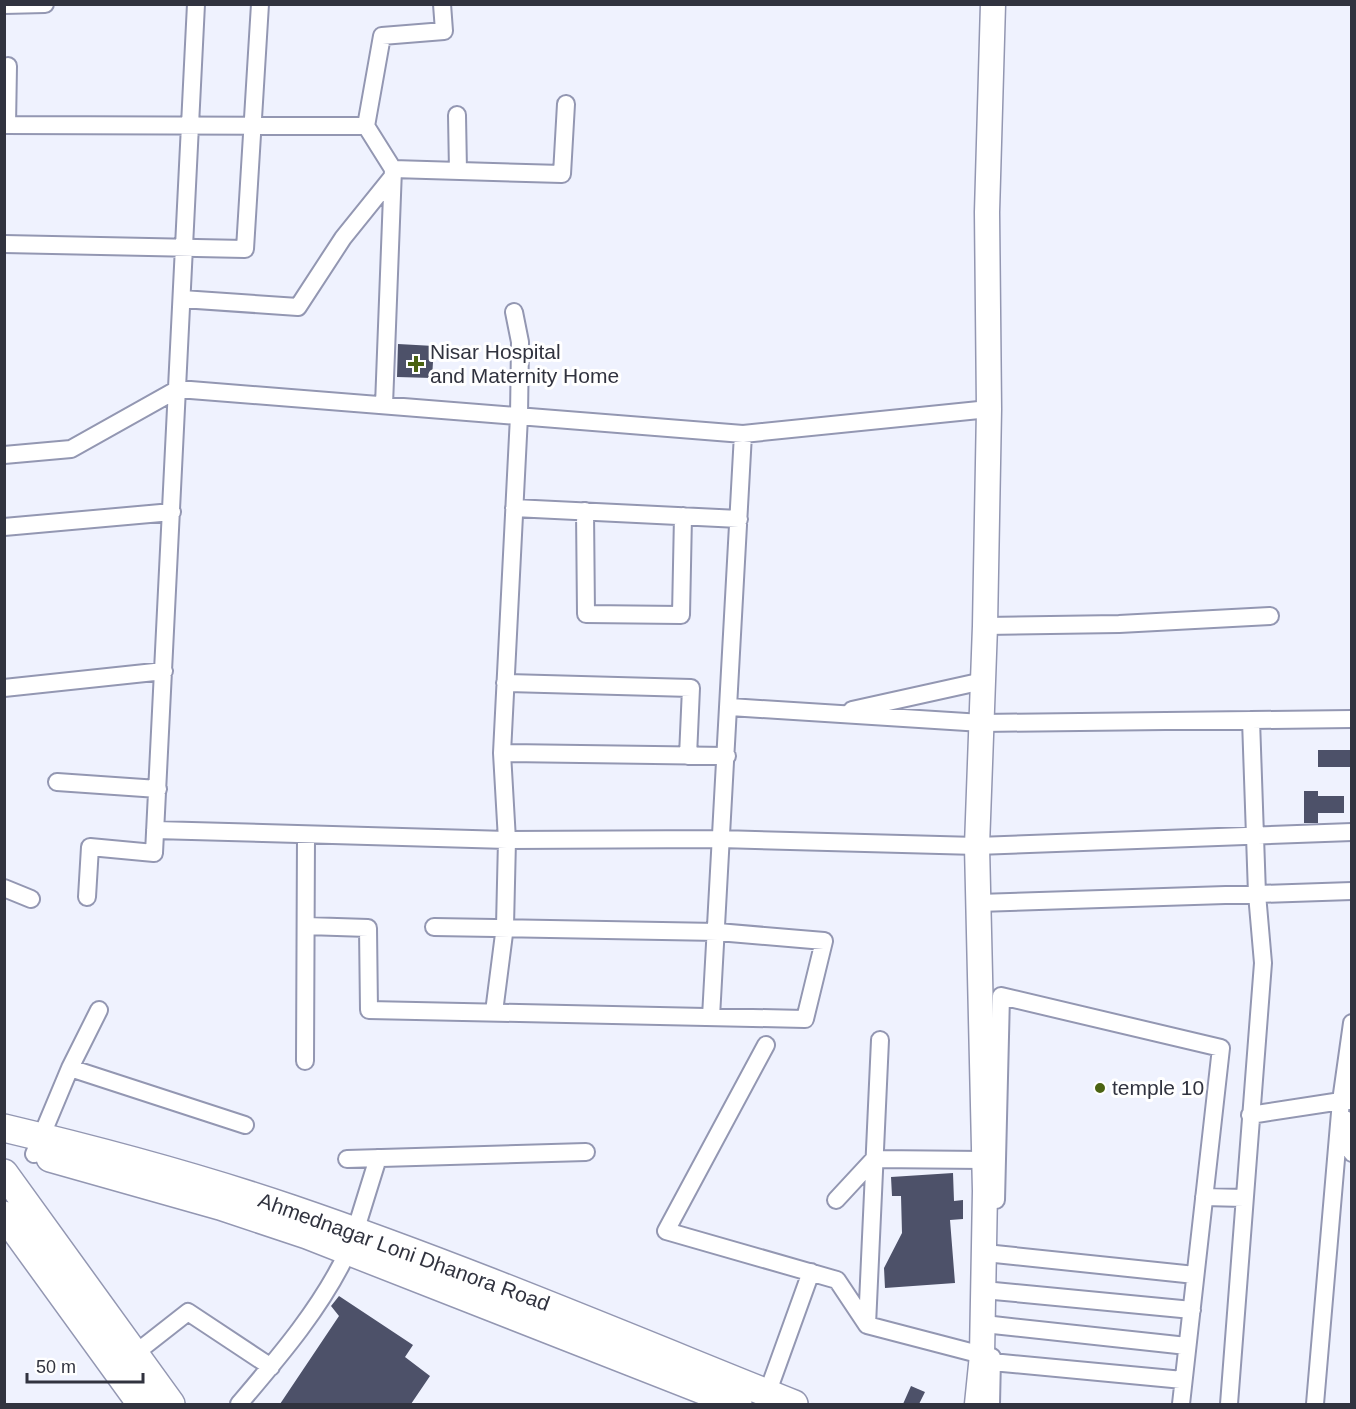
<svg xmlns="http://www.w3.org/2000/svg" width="1356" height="1409" viewBox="0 0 1356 1409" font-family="Helvetica,sans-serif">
<rect width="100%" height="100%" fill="#eff2fe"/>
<path fill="#4d5169" d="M398,344L434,346L432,378L397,377Z
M1318,750H1352V767H1318Z
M1304,791H1318V796H1344V813H1318V823H1304Z
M953,1173L954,1201L963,1200V1219L950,1220L955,1283L885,1288L884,1268L902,1233L901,1196H892L891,1177Z
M339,1296L413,1345L405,1357L430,1376L411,1404H280L339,1316L331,1306Z
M911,1386L925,1392L919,1404H903Z"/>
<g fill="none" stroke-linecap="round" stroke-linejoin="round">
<defs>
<path id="street" d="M4,5L45,4
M457,115L458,171
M4,125L366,126L393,169
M7,125L8,66
M366,126L382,36L444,31L442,4
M4,244L245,249L260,4
M182,299L298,307L343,238L393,176
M384,405L393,169L562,174L566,104
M4,455L71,449L178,389L743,434L989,409
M514,508L739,519
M585,511L586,614L681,615L683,516
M4,527L172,512
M985,626L1119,624L1270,616
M505,683L691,688L688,756
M4,688L164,671
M730,707L982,723L1352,719
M852,710L983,681
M502,753L727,756
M57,782L158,789
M155,830L507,840L720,839L977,846L1352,832
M4,888L31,899
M87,897L90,847L154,853L196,4
M978,903L1352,891
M306,926L368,928L369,1010L805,1019L824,941L718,932L434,927
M494,1012L505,926L507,840L502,753L519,416L520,342L514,312
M711,1017L743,434
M880,1040L867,1325L982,1355
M766,1045L666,1231L837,1280L867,1325
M305,1061L306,836
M70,1068L245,1125
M1351,1101H1341L1352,1023
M1250,1115L1341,1101L1315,1404
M1345,1119L1352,1153
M34,1154L70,1068L99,1010
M347,1159L586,1152
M1204,1197L1244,1198
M836,1200L874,1159L984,1160
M996,1200L1001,996L1221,1048L1181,1404
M355,1232L378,1158
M995,1254L1195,1275
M994,1291L1192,1310
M993,1325L1187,1346
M128,1359L188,1312L271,1367
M992,1362L1183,1380
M767,1394L811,1272
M239,1404C279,1357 322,1307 348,1251
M991,1404L992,1357
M1229,1404L1263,963L1257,894L1251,720"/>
<path id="secondary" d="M977,1404L982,1355L985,1191L977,846L985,626L989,409L987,212L993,4"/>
<path id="primary" d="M4,1128C101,1151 198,1177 292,1209C462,1267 627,1337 794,1404
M50,1158L220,1206L307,1235L738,1404
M4,1173L171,1404
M4,1215L141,1404"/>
</defs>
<use href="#street" stroke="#9397b2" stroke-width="20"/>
<use href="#secondary" stroke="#9397b2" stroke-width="27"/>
<use href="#primary" stroke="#9397b2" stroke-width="30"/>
<use href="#street" stroke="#fff" stroke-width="16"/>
<use href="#secondary" stroke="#fff" stroke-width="24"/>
<use href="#primary" stroke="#fff" stroke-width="27"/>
</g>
<g fill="#4b6312" stroke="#fff" stroke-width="2">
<path d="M413 355h6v6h6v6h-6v6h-6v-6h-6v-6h6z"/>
<circle cx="1100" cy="1088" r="6"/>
</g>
<g text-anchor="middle" stroke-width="6" stroke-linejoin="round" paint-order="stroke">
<g font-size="21" fill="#31333f" stroke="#fff" text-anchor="start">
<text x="430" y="359">Nisar Hospital<tspan x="430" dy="24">and Maternity Home</tspan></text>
<text x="1112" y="1095">temple 10</text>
</g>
<g font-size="21" fill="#31333f" stroke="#fff">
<text transform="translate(404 1252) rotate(20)" y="7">Ahmednagar Loni Dhanora Road</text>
</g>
</g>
<rect width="1356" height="1409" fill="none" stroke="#31333f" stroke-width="12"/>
<path d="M27 1373v9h116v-9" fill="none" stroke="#31333f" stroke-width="3"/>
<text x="36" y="1373" font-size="18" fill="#31333f" stroke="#ffffff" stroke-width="4.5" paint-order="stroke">50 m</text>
</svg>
